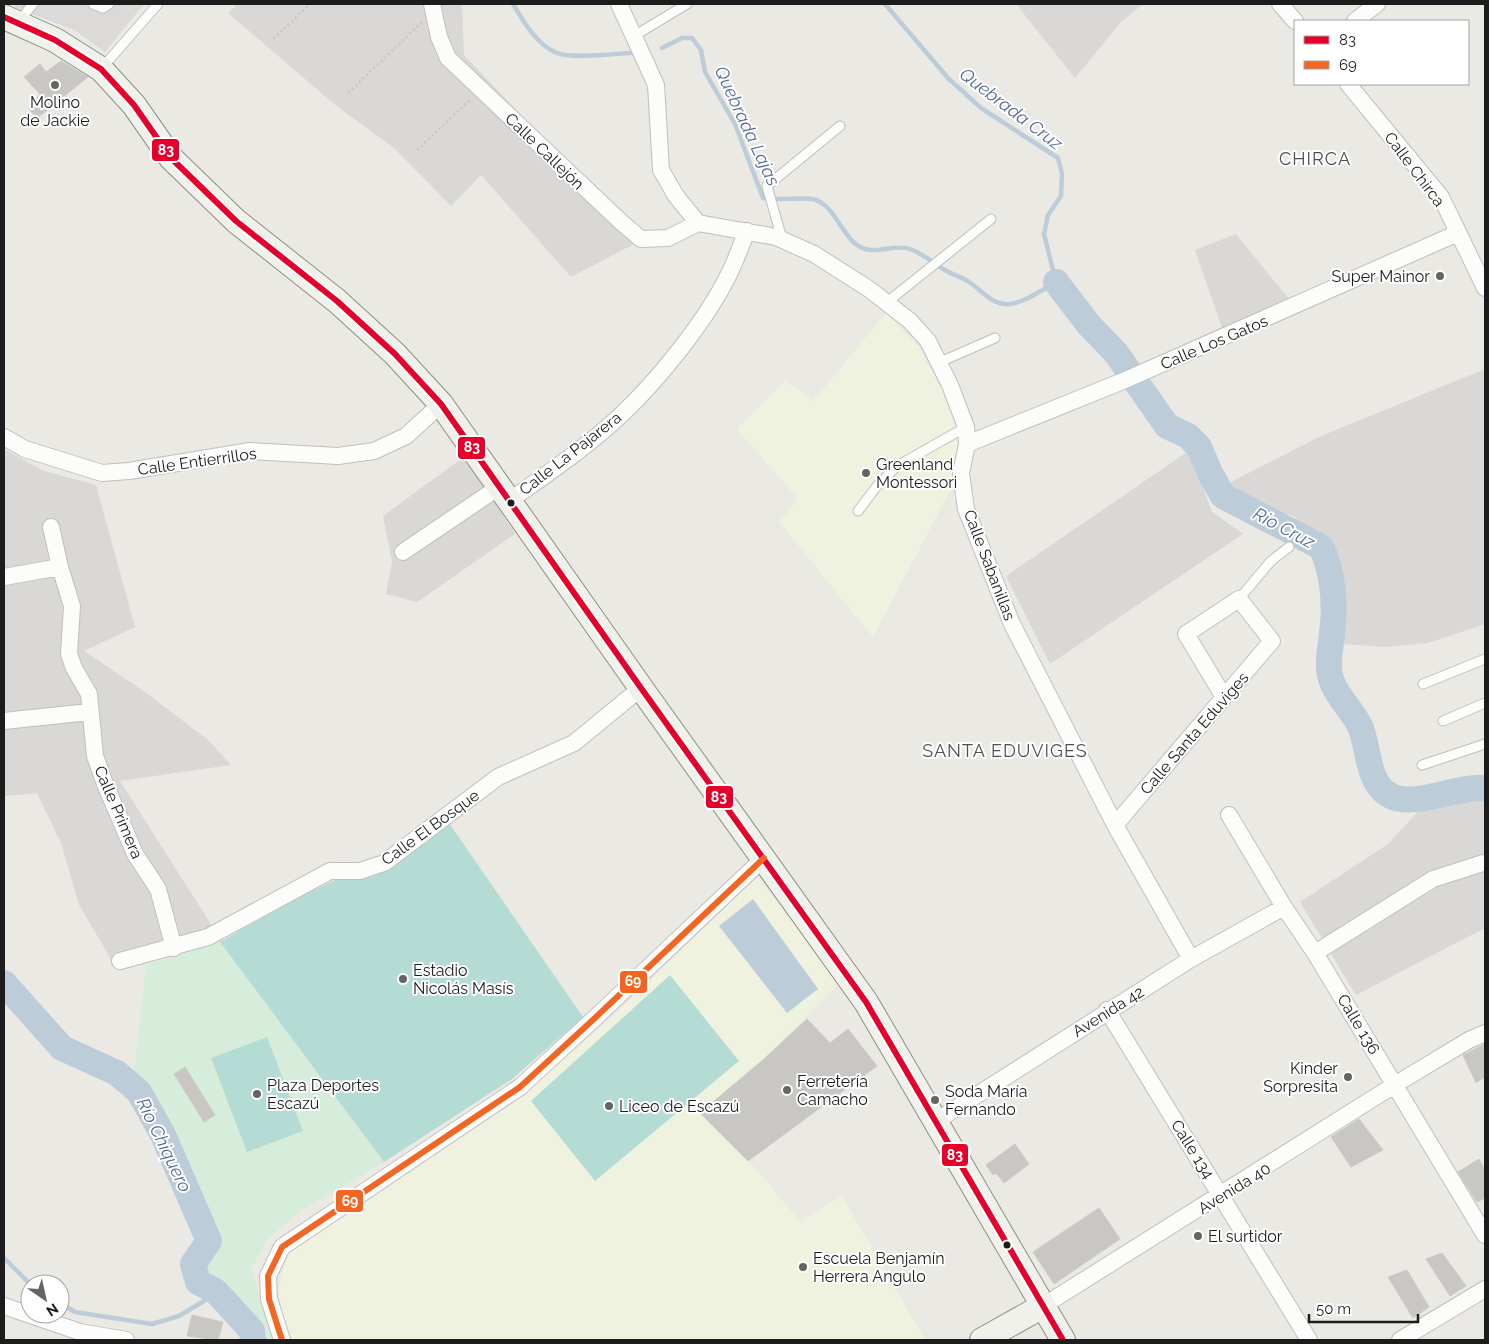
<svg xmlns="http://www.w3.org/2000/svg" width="1489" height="1344" viewBox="0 0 1489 1344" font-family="Raleway,sans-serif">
<rect width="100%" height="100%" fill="#eae9e4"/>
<path fill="#d9d8d6" d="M238,4H462L464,55L538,133L639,230L634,244L571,277L481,175L451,206L394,148L334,104L228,13Z
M1016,4H1143L1121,22L1075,78Z
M1236,234L1289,299L1222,328L1195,250Z
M1485,369V436L1483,437L1485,443V624L1428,643L1383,647L1344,644L1330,550L1314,533L1293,516L1248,502L1223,486L1321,436Z
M4,449L44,471L96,485L135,627L84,651L145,692L208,740L231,765L120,781L214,929L111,959L79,905L61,843L37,793L4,796Z
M1190,450L1212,512L1243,534L1050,664L1006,576Z
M465,456L515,534L417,602L386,594L392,562L383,516Z
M1485,796V928L1356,995L1300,902L1388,844L1424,805L1450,798Z"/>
<path fill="#f0f2e0" d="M886,313L919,347L942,390L959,434V460L952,487L873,637L779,522L798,499L737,429L785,380L813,401Z
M757,877L841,982L764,1059L700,1113L749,1161L800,1221L842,1196L925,1340H293L285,1325L278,1290L288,1252L519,1099L608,1021Z"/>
<path fill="#d5edda" d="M220,942L384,1162L296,1214L267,1240L251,1269L274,1340H256L255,1327L219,1286L204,1278L199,1266L214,1240L154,1100L134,1073L146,965Z"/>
<path fill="#b5dcd4" d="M449,823L583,1017L512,1079L384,1162L220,942L282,906L337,879L372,877Z
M670,975L739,1061L595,1181L531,1101Z
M267,1037L303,1131L247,1152L211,1058Z"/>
<path fill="#dbdad8" d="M17,4H144L105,52L74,30L14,7Z"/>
<path fill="#bcccd9" d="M753,899L818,989L787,1013L719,926Z"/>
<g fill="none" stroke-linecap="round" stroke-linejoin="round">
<path stroke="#bcccd9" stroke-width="4.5" d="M513,4C523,21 537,45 557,53C571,59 613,54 630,53
M662,48L682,38H692L701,50L705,72L735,124L763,198C780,201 798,197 813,199C834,204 841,234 857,245C873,257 893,243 910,249C924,254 933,263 945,270C953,275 962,277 969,282C984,292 995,309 1015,303C1029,300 1043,289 1056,282L1044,234L1048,215L1061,196L1062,174L1058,158L981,108L948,78L885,4
M4,1258L30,1284
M60,1303L75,1312L152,1324L179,1316L204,1301L215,1291"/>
<path stroke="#bcccd9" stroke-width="26" d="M1056,282L1089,325L1116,353L1167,426L1188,436L1199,447L1210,473L1223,496L1321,547C1333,571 1336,606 1332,633C1331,646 1328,657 1329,670C1331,691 1351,708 1360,726C1370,749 1366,789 1396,798C1420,805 1457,786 1485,788
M4,983L62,1048L117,1073L139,1092L163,1135L209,1241L193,1264L198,1282L215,1291L222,1298L252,1331L253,1340"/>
</g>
<path fill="#c8c7c4" stroke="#cccbc6" d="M61,61L88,77L37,118L29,109L40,94L24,77L40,64L46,72Z
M807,1019L830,1043L848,1029L877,1066L748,1161L700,1113L764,1059Z
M1485,1044V1077L1476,1083L1463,1055Z
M185,1067L215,1115L204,1122L174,1074Z
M1359,1119L1383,1150L1351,1167L1331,1137Z
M1015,1144L1029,1164L1004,1183L996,1173L993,1175L986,1165Z
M1479,1159L1485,1170V1198L1477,1202L1458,1172Z
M1099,1208L1120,1239L1054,1284L1033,1252Z
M1442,1253L1466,1286L1450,1296L1426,1259Z
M1407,1270L1429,1307L1413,1318L1388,1277Z
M192,1315L223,1322L218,1340L187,1336Z"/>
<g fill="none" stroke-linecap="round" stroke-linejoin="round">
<defs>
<path id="service" d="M93,4L103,8L109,4
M19,21L33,4
M634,36L687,4
M102,68L158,4
M782,239L767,186L840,126
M886,303L991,219
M940,362L995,338
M858,511L877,486L897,466L966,427
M1239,599L1271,561L1289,547
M1423,684L1485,659
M1443,721L1485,703
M1422,765L1485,744"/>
<path id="minor" d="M432,4L439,37L448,58L620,221L641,239L668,238L698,223
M619,4L656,85L661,170L676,196L698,223L776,237L814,254L869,289L910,321L928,341L950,385L966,427L967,444L961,473L966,509L1012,624L1115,825L1191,959
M1280,4L1295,21
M1355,21L1377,4
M1348,84L1441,197L1485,288
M4,437L25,449L102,473L129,471L250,451L338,456L374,451L406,436L441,404
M967,444L1123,381L1458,233
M509,501C547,474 587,447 621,415C659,379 706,321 729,274C736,260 741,245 747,231
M51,527L60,567L72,606L69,654L74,668L89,694L95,756L105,784L135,854L158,889L174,948
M403,552L499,487
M4,577L60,567
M4,721L89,712
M1229,815L1284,907L1315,953L1485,1235
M1115,825L1272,641L1239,599L1186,634L1224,697
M1315,953L1433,879L1483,863
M120,961L208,937L330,871H360L384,863L498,777L574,743L641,688
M1107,1010L1309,1340
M936,1121L1191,959L1284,907
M4,1306L80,1332L126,1340
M1043,1306L1396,1084L1469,1040L1485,1033
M282,1340L269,1299L268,1276L282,1247L520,1087L596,1017L764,858
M1400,1340L1485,1289"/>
<path id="secondary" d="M4,17L55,40L101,69L134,105L171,158L236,221L337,301L395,354L441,404L641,688L866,1002L1063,1340
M982,1340L1043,1306"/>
</defs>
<use href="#service" stroke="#c0bfbd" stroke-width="11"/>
<use href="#minor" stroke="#c0bfbd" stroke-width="18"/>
<use href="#secondary" stroke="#8c917f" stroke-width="26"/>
<path stroke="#d0c7c3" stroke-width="2.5" stroke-dasharray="2.5 2.5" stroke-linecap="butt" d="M273,39L310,4
M348,93L422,22
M417,150L471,99"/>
<use href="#service" stroke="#fcfcfb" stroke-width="9"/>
<use href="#minor" stroke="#fcfcfb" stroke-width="16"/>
<use href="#secondary" stroke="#eff1ea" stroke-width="24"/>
<defs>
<path id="bus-1" d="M4,17L55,40L101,69L134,105L171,158L236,221L337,301L395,354L441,404L641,688L866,1002L1063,1340"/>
<path id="bus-2" d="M282,1340L269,1299L268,1276L282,1247L520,1087L596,1017L764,858"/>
</defs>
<use href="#bus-1" stroke="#fff" stroke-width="10"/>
<use href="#bus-2" stroke="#fff" stroke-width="10"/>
<use href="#bus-1" stroke="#e4002b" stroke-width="6"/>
<use href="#bus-2" stroke="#f26522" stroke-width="6"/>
</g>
<g fill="#646462" stroke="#fff" stroke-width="2">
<circle cx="55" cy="85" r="5"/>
<circle cx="1440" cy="276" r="5"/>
<circle cx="866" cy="473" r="5"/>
<circle cx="403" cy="979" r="5"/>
<circle cx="1348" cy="1077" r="5"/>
<circle cx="787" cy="1090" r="5"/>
<circle cx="257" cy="1094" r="5"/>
<circle cx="935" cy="1100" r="5"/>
<circle cx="609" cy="1106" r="5"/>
<circle cx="1198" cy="1236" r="5"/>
<circle cx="803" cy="1267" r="5"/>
</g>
<g fill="#1c1c1c" stroke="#fff" stroke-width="2">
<circle cx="511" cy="503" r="4.5"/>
<circle cx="1007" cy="1245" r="4.5"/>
</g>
<g text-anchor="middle" stroke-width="4" stroke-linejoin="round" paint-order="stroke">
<g font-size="16" fill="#1c1c1c" stroke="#fff" text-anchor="start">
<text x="55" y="108" text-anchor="middle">Molino<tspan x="55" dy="18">de Jackie</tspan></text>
<text x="1430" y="282" text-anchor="end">Super Mainor</text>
<text x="876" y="470">Greenland<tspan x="876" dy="18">Montessori</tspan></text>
<text x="413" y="976">Estadio<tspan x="413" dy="18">Nicolás Masís</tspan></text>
<text x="1338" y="1074" text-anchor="end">Kinder<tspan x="1338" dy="18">Sorpresita</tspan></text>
<text x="797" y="1087">Ferretería<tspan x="797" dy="18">Camacho</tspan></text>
<text x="267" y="1091">Plaza Deportes<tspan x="267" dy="18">Escazú</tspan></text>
<text x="945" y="1097">Soda María<tspan x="945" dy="18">Fernando</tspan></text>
<text x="619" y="1112">Liceo de Escazú</text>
<text x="1208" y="1242">El surtidor</text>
<text x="813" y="1264">Escuela Benjamín<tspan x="813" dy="18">Herrera Angulo</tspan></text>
</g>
<g font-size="16" fill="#1c1c1c" stroke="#fff">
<text transform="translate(545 151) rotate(44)" y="6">Calle Callejón</text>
<text transform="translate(1415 169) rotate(53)" y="6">Calle Chirca</text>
<text transform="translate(1214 342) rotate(-23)" y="6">Calle Los Gatos</text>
<text transform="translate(570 453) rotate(-38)" y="6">Calle La Pajarera</text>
<text transform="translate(197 461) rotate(-8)" y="6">Calle Entierrillos</text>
<text transform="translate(990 565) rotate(69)" y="6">Calle Sabanillas</text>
<text transform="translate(1194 733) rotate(-49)" y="6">Calle Santa Eduviges</text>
<text transform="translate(119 812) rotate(67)" y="6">Calle Primera</text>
<text transform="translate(430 827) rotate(-36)" y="6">Calle El Bosque</text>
<text transform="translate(1108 1011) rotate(-32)" y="6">Avenida 42</text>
<text transform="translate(1359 1024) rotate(59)" y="6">Calle 136</text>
<text transform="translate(1193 1149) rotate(58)" y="6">Calle 134</text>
<text transform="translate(1234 1188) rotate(-32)" y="6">Avenida 40</text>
</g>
<g font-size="18" font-style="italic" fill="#55699e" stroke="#fff">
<text transform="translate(1011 109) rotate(37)" y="6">Quebrada Cruz</text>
<text transform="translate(747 126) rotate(65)" y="6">Quebrada Lajas</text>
<text transform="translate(1284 528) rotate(28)" y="6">Río Cruz</text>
<text transform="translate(164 1145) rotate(64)" y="6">Río Chiquero</text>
</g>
<g font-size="18" letter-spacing="1" fill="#4f4f4f" stroke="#fff">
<text x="1315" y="165">CHIRCA</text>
<text x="1005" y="757">SANTA EDUVIGES</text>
</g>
</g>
<g stroke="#fff" stroke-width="2">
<rect x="151" y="138" width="29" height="24" rx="5" fill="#e4002b"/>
<rect x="457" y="436" width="29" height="24" rx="5" fill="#e4002b"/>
<rect x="705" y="785" width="29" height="24" rx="5" fill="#e4002b"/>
<rect x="619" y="970" width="29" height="24" rx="5" fill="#f26522"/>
<rect x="941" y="1143" width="28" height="24" rx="5" fill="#e4002b"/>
<rect x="335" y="1189" width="29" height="24" rx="5" fill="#f26522"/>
</g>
<g font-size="14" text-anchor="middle" font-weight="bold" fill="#fff">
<text x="166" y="155">83</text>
<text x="472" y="452">83</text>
<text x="719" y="802">83</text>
<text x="633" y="986">69</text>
<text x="955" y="1160">83</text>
<text x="350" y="1206">69</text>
</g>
<rect width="1489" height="1344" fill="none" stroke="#1c1c1c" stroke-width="10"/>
<rect x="1294" y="20" width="175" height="65" fill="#ffffff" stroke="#a4a4a4"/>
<rect x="1304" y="36" width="25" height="8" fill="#e4002b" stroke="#a4a4a4"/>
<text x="1339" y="45" font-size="15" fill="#1c1c1c">83</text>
<rect x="1304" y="61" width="25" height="8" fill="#f26522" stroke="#a4a4a4"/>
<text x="1339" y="70" font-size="15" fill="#1c1c1c">69</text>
<g transform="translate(45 1299) rotate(146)"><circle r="24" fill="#ffffff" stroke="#a4a4a4"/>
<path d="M0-4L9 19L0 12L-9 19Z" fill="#646462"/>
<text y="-8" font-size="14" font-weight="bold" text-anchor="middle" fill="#1c1c1c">N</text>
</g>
<path d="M1309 1314v8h109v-8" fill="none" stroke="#1c1c1c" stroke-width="2.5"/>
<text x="1316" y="1314" font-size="15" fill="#1c1c1c" stroke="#ffffff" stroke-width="4" paint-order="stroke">50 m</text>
</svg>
